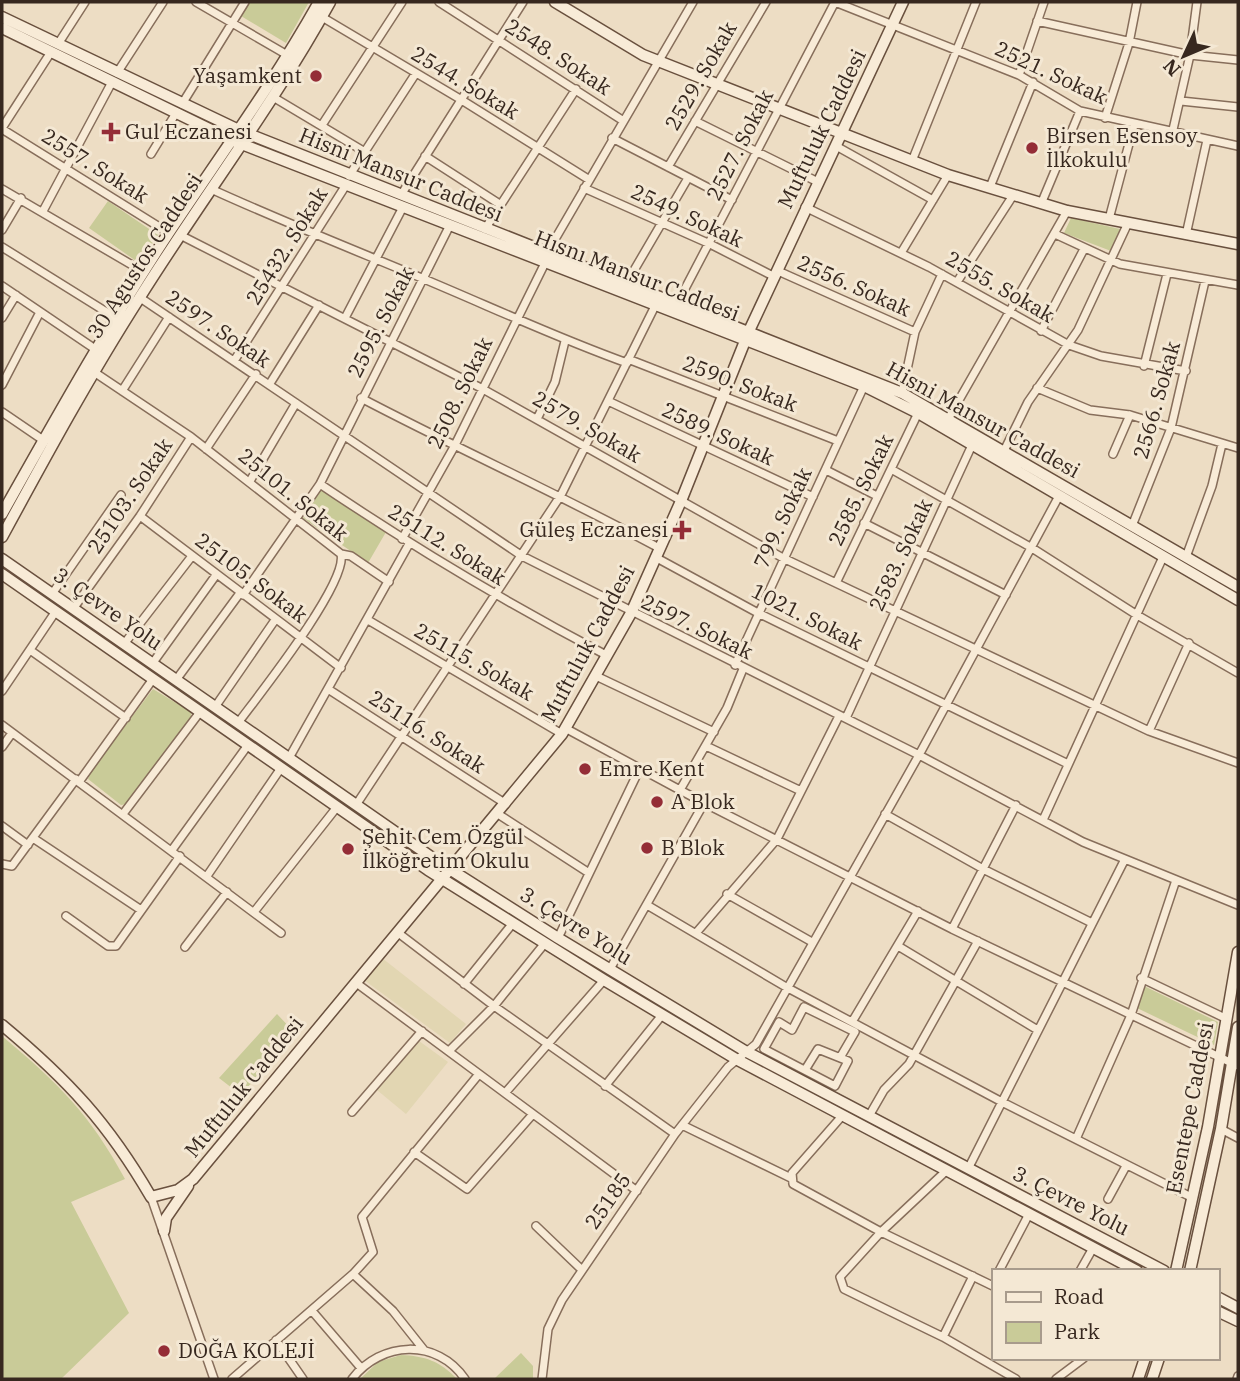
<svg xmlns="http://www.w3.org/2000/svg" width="1240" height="1381" viewBox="0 0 1240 1381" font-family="'IBM Plex Serif',serif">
<rect width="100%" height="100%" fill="#edddc4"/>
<path fill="#e2d6b2" d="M382,958L466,1024L450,1043L364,980Z
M419,1041L448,1062L406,1114L377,1090Z"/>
<path fill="#c9cb98" d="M250,2H309L286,43L241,16Z
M108,201L158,235L139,263L89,228Z
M1071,218L1120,229L1111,251L1064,233Z
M322,487L386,532L368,563L303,518Z
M153,689L191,712V718L127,804L121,805L88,779L91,771Z
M1144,986L1218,1022L1214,1045L1137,1008Z
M277,1014L295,1033L241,1095L219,1078Z
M2,1036C58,1083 90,1114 125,1179L71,1202L129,1313L61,1379H2Z
M521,1353L533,1366V1379H494Z
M401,1355C425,1356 440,1361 457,1379H360L378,1362Z"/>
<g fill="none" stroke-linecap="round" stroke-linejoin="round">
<defs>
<path id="street" d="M196,2L289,56
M439,2L622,120
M835,2L1019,75L1080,111L1238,146
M322,17L460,99L588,179
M1037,21L1190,55L1238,60
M58,44L85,2
M117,73L163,2
M1019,75L1044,2
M273,97L365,152
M1181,101L1238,107
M182,104L245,2
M1105,118L1129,43L1137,2
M695,121L818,182
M322,125L402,2
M2,128L51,52
M2,129L169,233
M1172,134L1190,55L1197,2
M612,138L732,200
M836,146L933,200
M151,154L176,113
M425,156L501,205
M912,161L976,2
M668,167L766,2
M349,176L416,73
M990,187L1033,82
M584,188L710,244L775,277
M2,189L144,272
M211,189C281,221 352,249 424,279C491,307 557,338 627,363
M401,195L523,2
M1041,204L1080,111
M805,207L929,267L1069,345L1101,356L1186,371
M43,211L112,82
M1109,219L1134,125
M450,225L320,484C413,547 507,603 606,655
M485,229L576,89
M2,230L21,198
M1055,234L1120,264L1238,285
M180,235L481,388L783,558L1149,731L1238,763
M1186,235L1207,140
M2,247L116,318
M547,253L693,2
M901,253L948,175
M778,271L915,332
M957,282L1012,197
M626,284L688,178
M2,286L95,349
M139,297L522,556L919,755L1083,842L1238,905
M677,304L835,2
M2,318L16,295
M345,318L403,207
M1041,331L1084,249
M628,359L838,441
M234,361L346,185
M1144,366L1167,274
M94,372L191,437L341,554C348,583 258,696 238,723
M2,385L40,312
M269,385L319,305
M1037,388L1090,410L1130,415L1238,448
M122,391L169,317
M902,393L915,332L942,274
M361,398C460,450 561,495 659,548
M608,401L813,497
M2,412L43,440
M537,419L555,382L565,341
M947,421L1067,211
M206,449L256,374
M1003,453L1028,402L1078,330L1128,223
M1113,454L1130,415
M891,469L1032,548L1137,615L1238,673
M826,470L877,496
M250,481L296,403
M140,516L341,668
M864,523L1006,595
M1132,526L1171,428L1205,281
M402,539L454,447L546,261
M341,554L351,556L389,582
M655,557L758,613L1068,764
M1186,557L1212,486L1222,444
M836,583L918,413
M52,594L121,495
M243,595L320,484
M73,609L140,516L191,437
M368,620L562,734
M124,644L192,556
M30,650L126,718
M152,664L216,575
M735,665L864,386
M596,676L714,732
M176,680L240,593
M328,689L506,804
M2,691L56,611
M215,707L275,620
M846,718L972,445
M2,725L281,933
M565,728L704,803L952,929L1238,1066
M1149,731L1189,643
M706,746L801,791
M2,747L12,733
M289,758L409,544
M79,782L153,679
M680,790L727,708L743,669
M356,805L561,495L655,306
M123,814L200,712
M498,814L589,873
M885,814L985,870L1092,923
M1043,820L1163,557
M2,826L28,845
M33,838L141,910
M172,850L248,745
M2,864L12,866L76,779
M207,876L281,768
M727,894L812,942
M647,905L786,987L1002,1102L1193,1198
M254,912L337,807
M66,916L108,946H116L180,856
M952,929L1016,805
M397,932L494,1006L545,943
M696,933L777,839L839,716
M558,938L640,768
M898,946L1036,1029
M185,947L227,892
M610,969L704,803
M1141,978L1227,1019
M355,982L637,1191
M464,984L513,923
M852,1022L918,911
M449,1051L494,1006L675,1134
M805,1070L818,1049L848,1061L835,1086L764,1049L779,1022L792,1030L804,1007L855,1032L841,1056
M605,1086L662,1015
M505,1093L604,980
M352,1112L422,1031
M842,1116L792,1173L793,1184L881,1232L993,1286
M869,1116L884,1090L909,1064L978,941
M682,1125L791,1178
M1221,1129L1238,1138
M1076,1139L1131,1015L1176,880
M414,1152L467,1189L533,1114
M968,1169L1125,859
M151,1197L214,1379
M1108,1199L1126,1166
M536,1226L581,1269
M999,1271L1029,1214
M1080,1271L1093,1248
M353,1274L373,1252L362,1217L479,1074
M973,1276L943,1337L1016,1379
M313,1312L361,1368
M943,1337L844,1289L840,1277L881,1232L946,1171
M276,1340L303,1379
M232,1379L353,1274L393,1311L424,1350
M352,1379C381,1341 437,1338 465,1379
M542,1379L548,1329L562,1300L675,1134L728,1067L756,1044L919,755L1059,496
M1056,1379L1084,1358
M1237,1379L1238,1376"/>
<path id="secondary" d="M555,2L643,55L948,175L1067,211L1238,244
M2,17L241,131L902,393L1238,587
M2,28L234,141L864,386L918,413L1238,600
M2,514C55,420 108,325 168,234C220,156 273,84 319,2
M2,537C46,456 90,375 140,297C202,198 274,104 330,2
M2,559L437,861L558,938L745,1051L1164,1271
M2,574L428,870L604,980L736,1059L1137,1271
M2,1025C68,1080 108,1123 151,1197L178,1190L193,1179L562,734L631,613L681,501L749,331L903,2
M164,1231L166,1218L188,1186
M1176,1271L1208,1127L1238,952
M1190,1271L1221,1129L1238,1027
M1217,1297L1238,1308
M1217,1311L1238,1321
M1138,1379L1145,1358
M1152,1379L1159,1358"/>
</defs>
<use href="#street" stroke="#876e5b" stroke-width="10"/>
<use href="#secondary" stroke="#69503e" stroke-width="13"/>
<use href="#street" stroke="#f8ebd7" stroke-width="7"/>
<use href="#secondary" stroke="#f8ebd7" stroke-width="10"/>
</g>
<g fill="#942d37" stroke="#f4e8d4" stroke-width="2.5">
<circle cx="316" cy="76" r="7"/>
<path d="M107.5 121.5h7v7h7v7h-7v7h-7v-7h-7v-7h7z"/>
<circle cx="1032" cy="148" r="7"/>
<path d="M678.5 519.5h7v7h7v7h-7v7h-7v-7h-7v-7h7z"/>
<circle cx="585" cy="769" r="7"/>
<circle cx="657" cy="802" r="7"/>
<circle cx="647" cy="848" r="7"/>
<circle cx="348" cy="849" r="7"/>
<circle cx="164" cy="1351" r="7"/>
</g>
<g text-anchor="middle" stroke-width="6" stroke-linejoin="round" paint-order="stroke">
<g font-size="21" fill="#37281f" stroke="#f4e8d4">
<text transform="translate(558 57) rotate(33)" y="7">2548. Sokak</text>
<text transform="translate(1051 73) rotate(25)" y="7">2521. Sokak</text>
<text transform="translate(701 76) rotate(-60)" y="7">2529. Sokak</text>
<text transform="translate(465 83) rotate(31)" y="7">2544. Sokak</text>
<text transform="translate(822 129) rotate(-64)" y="7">Muftuluk Caddesi</text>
<text transform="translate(740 145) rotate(-63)" y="7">2527. Sokak</text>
<text transform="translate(95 166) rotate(32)" y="7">2557. Sokak</text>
<text transform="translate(401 175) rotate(22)" y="7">Hisni Mansur Caddesi</text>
<text transform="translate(687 216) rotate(25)" y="7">2549. Sokak</text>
<text transform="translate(287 246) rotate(-58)" y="7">25432. Sokak</text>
<text transform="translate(145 256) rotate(-57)" y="7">30 Agustos Caddesi</text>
<text transform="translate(637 276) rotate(21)" y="7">Hısnı Mansur Caddesi</text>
<text transform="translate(854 286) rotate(24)" y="7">2556. Sokak</text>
<text transform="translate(1000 287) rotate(30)" y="7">2555. Sokak</text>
<text transform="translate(381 322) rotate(-63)" y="7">2595. Sokak</text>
<text transform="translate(218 329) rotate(34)" y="7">2597. Sokak</text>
<text transform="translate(740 384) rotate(21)" y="7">2590. Sokak</text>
<text transform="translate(460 393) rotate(-64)" y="7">2508. Sokak</text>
<text transform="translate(1157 400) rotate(-74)" y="7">2566. Sokak</text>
<text transform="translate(983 420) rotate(29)" y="7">Hisni Mansur Caddesi</text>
<text transform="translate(587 427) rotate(30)" y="7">2579. Sokak</text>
<text transform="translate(718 434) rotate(25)" y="7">2589. Sokak</text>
<text transform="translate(861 490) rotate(-64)" y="7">2585. Sokak</text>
<text transform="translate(293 495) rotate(39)" y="7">25101. Sokak</text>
<text transform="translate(130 496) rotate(-56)" y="7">25103. Sokak</text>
<text transform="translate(783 518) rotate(-65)" y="7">799. Sokak</text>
<text transform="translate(447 545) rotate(32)" y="7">25112. Sokak</text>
<text transform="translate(901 555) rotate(-65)" y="7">2583. Sokak</text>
<text transform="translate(251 578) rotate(37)" y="7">25105. Sokak</text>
<text transform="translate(108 609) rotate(35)" y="7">3. Çevre Yolu</text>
<text transform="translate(807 617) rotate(27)" y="7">1021. Sokak</text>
<text transform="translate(697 627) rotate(26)" y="7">2597. Sokak</text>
<text transform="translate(588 644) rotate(-62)" y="7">Muftuluk Caddesi</text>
<text transform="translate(474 662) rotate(30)" y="7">25115. Sokak</text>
<text transform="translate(427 732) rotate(33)" y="7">25116. Sokak</text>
<text transform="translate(576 926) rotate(32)" y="7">3. Çevre Yolu</text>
<text transform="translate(244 1087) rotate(-51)" y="7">Muftuluk Caddesi</text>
<text transform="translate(1190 1108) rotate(-79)" y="7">Esentepe Caddesi</text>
<text transform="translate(608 1201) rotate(-55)" y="7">25185</text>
<text transform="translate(1071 1201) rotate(27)" y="7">3. Çevre Yolu</text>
</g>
<g font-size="21" fill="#37281f" stroke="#f4e8d4" text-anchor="start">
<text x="302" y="83" text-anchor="end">Yaşamkent</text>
<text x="125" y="139">Gul Eczanesi</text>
<text x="1046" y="143">Birsen Esensoy<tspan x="1046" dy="24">İlkokulu</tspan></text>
<text x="668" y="537" text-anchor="end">Güleş Eczanesi</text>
<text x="599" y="776">Emre Kent</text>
<text x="671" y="809">A Blok</text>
<text x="362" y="844">Şehit Cem Özgül<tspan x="362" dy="24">İlköğretim Okulu</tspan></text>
<text x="661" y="855">B Blok</text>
<text x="178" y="1358">DOĞA KOLEJİ</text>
</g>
</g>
<rect width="1240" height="1381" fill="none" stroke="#37281f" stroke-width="7"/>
<rect x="992" y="1269" width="228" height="91" fill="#f4e8d4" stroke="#a89b8c" stroke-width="2"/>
<rect x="1006" y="1292" width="35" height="10" fill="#f8ebd7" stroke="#a89b8c" stroke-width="2"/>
<text x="1054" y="1304" font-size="21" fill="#37281f">Road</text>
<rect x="1006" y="1322" width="35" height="21" fill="#c9cb98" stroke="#a89b8c" stroke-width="2"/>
<text x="1054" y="1339" font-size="21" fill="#37281f">Park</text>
<g transform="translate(1184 56) rotate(226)" stroke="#f4e8d4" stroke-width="5" paint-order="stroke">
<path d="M0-5L12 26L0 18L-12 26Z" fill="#37281f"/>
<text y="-10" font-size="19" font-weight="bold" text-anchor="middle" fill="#37281f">N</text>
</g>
</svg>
